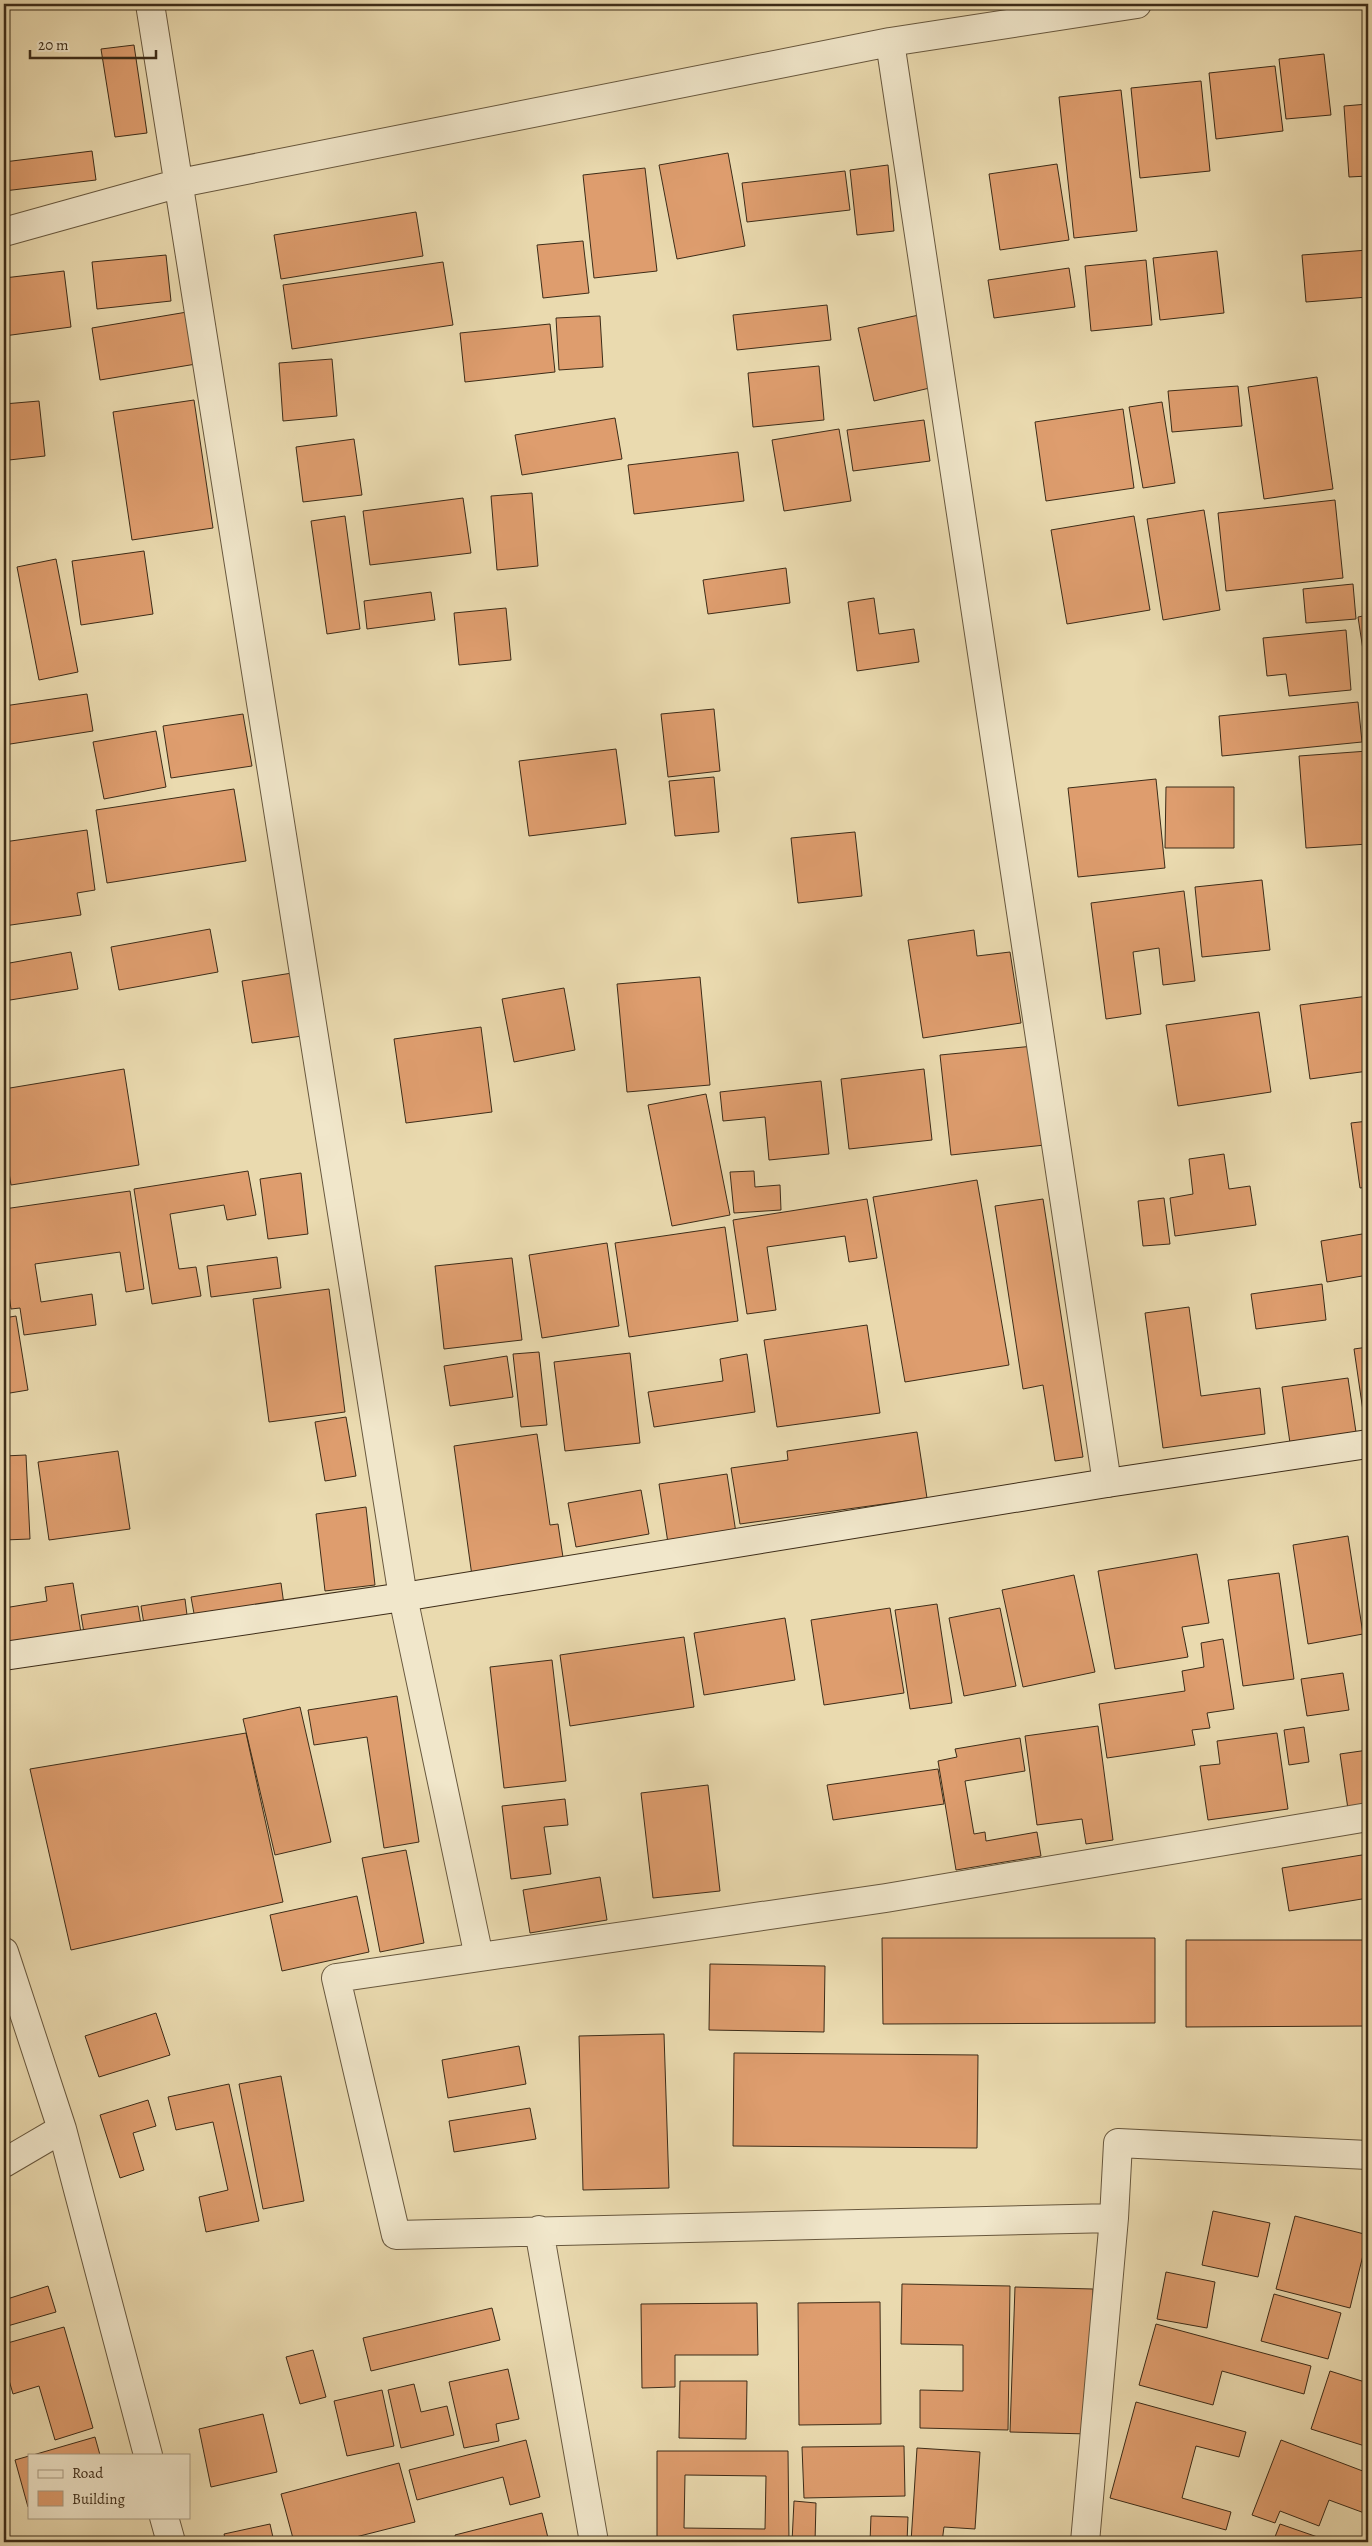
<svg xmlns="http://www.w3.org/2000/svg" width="1372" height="2546" viewBox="0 0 1372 2546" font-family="Alegreya,serif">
<rect width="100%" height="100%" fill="#eadaaf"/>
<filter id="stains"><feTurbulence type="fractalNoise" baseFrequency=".004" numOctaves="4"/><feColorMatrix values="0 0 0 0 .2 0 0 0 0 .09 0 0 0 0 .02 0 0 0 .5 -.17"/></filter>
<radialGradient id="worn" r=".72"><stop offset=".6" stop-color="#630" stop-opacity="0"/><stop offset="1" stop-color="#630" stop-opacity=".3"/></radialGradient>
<path fill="#de9d6e" stroke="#3d2c18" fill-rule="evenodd" d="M134,45L147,133L115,137L101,49Z
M1324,54L1331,115L1286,119L1279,59Z
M1275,66L1283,131L1216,139L1209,73Z
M1201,81L1210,171L1140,178L1131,88Z
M1121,90L1137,231L1074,238L1059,97Z
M1368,104V176L1349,177L1344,106Z
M92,151L96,180L4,191V162Z
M728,153L745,246L677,259L659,165Z
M1057,164L1069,240L1000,250L989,174Z
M888,165L894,231L857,235L850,170Z
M645,168L657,271L594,278L583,175Z
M845,171L850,210L747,222L742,183Z
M416,212L423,256L281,279L274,235Z
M583,241L589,293L543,298L537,245Z
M1368,250V297L1306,302L1302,255Z
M1217,251L1224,313L1160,320L1153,258Z
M166,255L171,301L97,309L92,262Z
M1146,260L1152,325L1091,331L1085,266Z
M443,262L453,325L292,349L283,285Z
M1069,268L1075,307L994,318L988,280Z
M64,271L71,327L4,336V278Z
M827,305L831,340L737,350L733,315Z
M193,311L202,363L100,380L92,328Z
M919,315L934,387L874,401L858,328Z
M600,316L603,367L559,370L556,318Z
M550,324L555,372L465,382L460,333Z
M332,359L337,416L283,421L279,363Z
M819,366L824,420L753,427L748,373Z
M1317,377L1333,489L1264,499L1248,387Z
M1238,386L1242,426L1172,432L1168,391Z
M194,400L213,528L132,540L113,412Z
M39,401L45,456L9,460L4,404Z
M1162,402L1175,483L1143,488L1129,407Z
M1123,409L1134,488L1046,501L1035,422Z
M615,418L622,459L522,475L515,435Z
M924,420L930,461L853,471L847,430Z
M839,429L851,501L784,511L772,440Z
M354,439L362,495L303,502L296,447Z
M738,452L744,501L634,514L628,465Z
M532,493L538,566L497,570L491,496Z
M463,498L471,553L370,565L363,511Z
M1335,500L1343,578L1226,591L1218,513Z
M1204,510L1220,610L1163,620L1147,519Z
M345,516L360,629L327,634L311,521Z
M1134,516L1150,610L1067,624L1051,530Z
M144,551L153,614L81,625L72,561Z
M56,559L78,672L39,680L17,567Z
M786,568L790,603L708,614L703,580Z
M1353,584L1356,619L1306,623L1303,589Z
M431,592L435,620L367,629L364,601Z
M874,598L879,634L914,629L919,662L857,671L848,602Z
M506,608L511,660L459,665L454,613Z
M1368,615V683L1358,617Z
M1346,630L1351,690L1289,696L1286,674L1267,676L1263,638Z
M87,694L93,731L4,745V706Z
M1358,702L1362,742L1222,756L1219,716Z
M714,709L720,771L668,777L661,714Z
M243,714L252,766L171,778L163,726Z
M156,731L166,787L104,799L93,742Z
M616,749L626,824L529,836L519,761Z
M1368,751V844L1306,848L1299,756Z
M714,777L719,832L675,836L669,781Z
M1156,779L1165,868L1078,877L1068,788Z
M1166,787H1234V848H1165Z
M234,789L246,861L107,883L96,810Z
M87,830L95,890L77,893L81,915L4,926V842Z
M855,832L862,896L798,903L791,838Z
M1262,880L1270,950L1202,957L1195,887Z
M1184,891L1195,981L1163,985L1159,948L1133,952L1141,1014L1106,1019L1091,903Z
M210,929L218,972L119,990L111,947Z
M974,930L977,956L1010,952L1021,1023L923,1038L908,940Z
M71,952L78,989L4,1001V964Z
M292,973L302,1036L252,1043L242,981Z
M700,977L710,1085L627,1092L617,984Z
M564,988L575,1050L514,1062L502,999Z
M1368,996V1071L1310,1079L1300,1005Z
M1259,1012L1271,1092L1178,1106L1166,1025Z
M481,1027L492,1112L406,1123L394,1039Z
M1034,1046L1045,1145L951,1155L940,1055Z
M124,1069L139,1165L11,1185L4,1142V1089Z
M924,1069L932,1140L849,1149L841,1079Z
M821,1081L829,1154L769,1160L765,1117L723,1121L720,1092Z
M706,1094L730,1215L672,1226L648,1105Z
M1368,1121V1187L1360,1188L1351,1123Z
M1224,1154L1229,1189L1250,1186L1256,1225L1175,1236L1170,1198L1193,1194L1189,1159Z
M248,1171L256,1215L227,1220L224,1205L170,1214L179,1269L196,1267L201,1296L152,1304L134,1189Z
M754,1171L755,1187L780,1185L781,1210L734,1213L730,1172Z
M301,1173L308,1234L268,1239L260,1179Z
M977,1180L1009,1365L905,1382L873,1197Z
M130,1191L144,1289L126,1292L120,1252L35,1264L41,1302L92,1294L96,1325L24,1335L20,1308L11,1309L4,1260V1209Z
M1164,1198L1170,1244L1143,1246L1138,1201Z
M867,1199L877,1258L849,1262L845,1236L767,1247L776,1310L747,1314L733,1220Z
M1043,1199L1083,1457L1055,1461L1043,1385L1023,1389L995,1206Z
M725,1227L738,1321L629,1337L615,1243Z
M1368,1233V1275L1327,1282L1321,1241Z
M607,1243L619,1326L542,1338L529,1255Z
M277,1257L281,1288L211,1297L207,1266Z
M512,1258L522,1340L444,1349L435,1266Z
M1322,1284L1326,1320L1256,1329L1251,1294Z
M329,1289L345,1412L269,1422L253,1299Z
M1189,1307L1201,1396L1260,1388L1265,1434L1163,1448L1145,1313Z
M16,1316L28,1390L4,1394V1318Z
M867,1325L880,1413L777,1427L764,1340Z
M1368,1347V1424L1365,1425L1354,1349Z
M539,1352L547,1425L521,1427L513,1354Z
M630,1353L640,1443L565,1451L554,1362Z
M747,1354L755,1412L654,1427L648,1392L723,1381L720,1359Z
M507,1356L513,1397L450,1406L444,1366Z
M1348,1378L1357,1439L1291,1450L1282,1387Z
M346,1417L356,1476L325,1481L315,1422Z
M917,1432L927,1498L740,1524L731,1468L788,1460L787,1451Z
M537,1434L550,1525L558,1524L564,1564L472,1576L454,1446Z
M118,1451L130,1529L49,1540L38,1462Z
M26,1455L30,1539L4,1540V1456Z
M727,1474L736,1533L668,1543L659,1484Z
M641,1490L649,1534L576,1547L568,1503Z
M366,1507L375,1585L325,1591L316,1514Z
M1348,1536L1363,1634L1308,1644L1293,1545Z
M1197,1554L1209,1623L1182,1627L1188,1657L1115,1669L1098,1571Z
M1279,1573L1294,1679L1243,1686L1228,1580Z
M1074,1575L1095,1672L1023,1687L1002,1590Z
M73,1583L82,1639L4,1651V1608L47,1601L45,1587Z
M281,1583L284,1605L195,1619L191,1597Z
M185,1599L188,1623L145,1630L141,1606Z
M937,1604L952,1703L910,1709L895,1610Z
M138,1606L142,1631L85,1639L81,1615Z
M890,1608L904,1693L824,1705L811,1620Z
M1000,1608L1016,1686L964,1696L949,1618Z
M785,1618L795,1680L704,1695L694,1633Z
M684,1637L694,1707L570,1726L560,1655Z
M1223,1639L1234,1709L1207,1713L1210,1728L1192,1730L1195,1745L1107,1758L1099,1704L1185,1691L1182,1671L1204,1667L1201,1643Z
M552,1660L566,1781L504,1788L490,1667Z
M1343,1673L1349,1710L1307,1716L1301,1679Z
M397,1696L419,1842L384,1848L367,1737L314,1745L308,1710Z
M300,1707L331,1842L275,1855L243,1719Z
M1098,1726L1113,1840L1086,1844L1082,1819L1037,1825L1025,1736Z
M1304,1727L1309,1762L1289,1765L1284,1730Z
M246,1733L283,1902L71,1950L30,1769Z
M1277,1733L1288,1809L1208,1820L1200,1766L1220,1764L1217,1741Z
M1020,1738L1025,1771L965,1781L974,1834L985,1832L986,1841L1037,1832L1041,1856L956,1870L938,1761L957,1757L955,1749Z
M1368,1750V1813L1349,1816L1340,1754Z
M938,1769L944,1804L833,1820L827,1785Z
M708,1785L720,1891L653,1898L641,1793Z
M565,1799L568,1825L544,1827L551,1874L511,1879L502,1806Z
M406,1850L424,1943L380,1952L362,1858Z
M1368,1854V1898L1289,1911L1282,1868Z
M600,1877L607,1920L530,1933L523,1890Z
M357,1896L369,1952L282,1971L270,1915Z
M882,1938H1155V2023L883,2024Z
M1186,1940H1368V2026L1186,2027Z
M710,1964L825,1966L824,2032L709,2030Z
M156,2013L170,2055L99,2077L85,2036Z
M664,2034L669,2188L583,2190L579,2036Z
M519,2046L526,2084L448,2098L442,2060Z
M734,2053L978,2055L977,2148L733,2146Z
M281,2076L304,2201L263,2209L239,2084Z
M229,2084L259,2221L206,2232L199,2197L228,2190L213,2122L176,2130L168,2097Z
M148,2100L156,2126L133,2133L144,2170L120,2178L100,2115Z
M530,2108L536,2139L454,2152L449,2121Z
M1213,2211L1270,2223L1258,2277L1202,2265Z
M1295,2216L1368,2235L1350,2308L1276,2289Z
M1166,2272L1215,2282L1207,2328L1157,2319Z
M902,2284L1010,2286L1008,2430L920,2428V2390L963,2391V2345L901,2344Z
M48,2286L56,2312L4,2327V2300Z
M1015,2287L1093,2289L1089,2434L1010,2432Z
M1274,2294L1341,2313L1328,2359L1261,2341Z
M880,2302L881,2424L799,2425L798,2303Z
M757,2303L758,2355H675V2387L642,2388L641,2304Z
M492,2308L500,2340L371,2371L363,2338Z
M1156,2324L1311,2366L1304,2394L1222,2371L1213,2405L1139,2385Z
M64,2327L93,2428L55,2440L39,2386L13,2394L4,2363V2344Z
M313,2350L326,2397L300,2404L286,2357Z
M508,2369L519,2419L496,2424L499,2441L464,2448L449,2382Z
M1330,2371L1368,2383V2447L1311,2429Z
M680,2381H747L746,2439L679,2438Z
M414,2384L421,2412L447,2406L454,2435L401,2448L388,2390Z
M382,2390L394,2446L347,2456L334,2401Z
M1136,2402L1246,2432L1239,2457L1196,2446L1182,2498L1231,2512L1226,2530L1110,2498Z
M263,2414L277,2472L211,2487L199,2429Z
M95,2437L100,2455H33Z
M526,2440L540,2497L510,2505L503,2477L417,2500L409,2470Z
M1281,2440L1368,2473L1367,2514L1329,2500L1319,2526L1280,2511L1275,2523L1252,2515Z
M904,2446L905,2496L804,2498L802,2447Z
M917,2448L980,2452L975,2529L944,2527L942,2542H911Z
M657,2451H788L789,2542H657ZM685,2475L766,2476L765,2529L684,2528Z
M29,2456V2507H28L15,2460Z
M399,2463L415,2522L336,2542H294L281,2494Z
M794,2501L816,2503L815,2542H792Z
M542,2513L548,2538L534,2542H457L455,2535Z
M871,2516L908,2517L907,2542H870Z
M270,2524L274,2542H226L224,2534Z
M1280,2524L1329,2541L1328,2542H1273Z"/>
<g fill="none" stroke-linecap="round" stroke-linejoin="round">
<defs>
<path id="street" d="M150,4L403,1597L479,1957
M890,42L1107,1483
M4,232L180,183L890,42L1137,4
M4,1952L62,2129L148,2455
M4,2163L62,2129
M1114,2218L396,2235L336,1978L886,1898L1368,1817
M539,2230L594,2542
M164,2517L171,2542
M1085,2542L1114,2218L1118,2143L1368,2155"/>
<path id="secondary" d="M4,1656L403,1597L1107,1483L1368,1444"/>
</defs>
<use href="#street" stroke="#68583e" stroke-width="30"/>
<use href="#secondary" stroke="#3d2c18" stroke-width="30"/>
<use href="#street" stroke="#f1e7cb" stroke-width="28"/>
<use href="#secondary" stroke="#f1e7cb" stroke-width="28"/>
</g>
<rect width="1372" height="2546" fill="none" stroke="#eadaaf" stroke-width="20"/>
<rect x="5" y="5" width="1362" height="2536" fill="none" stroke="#3d2c18" stroke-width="2.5"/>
<rect x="10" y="10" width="1352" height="2526" fill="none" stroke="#3d2c18"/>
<rect x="28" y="2454" width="162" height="65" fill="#f1e7cb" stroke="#a99c83"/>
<rect x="38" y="2470" width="25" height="8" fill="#f1e7cb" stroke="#a99c83"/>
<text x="72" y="2478" font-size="15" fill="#3d2c18">Road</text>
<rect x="38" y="2491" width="25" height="15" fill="#de9d6e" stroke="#a99c83"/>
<text x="72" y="2504" font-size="15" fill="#3d2c18">Building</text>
<path d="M30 50v8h126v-8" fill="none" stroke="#3d2c18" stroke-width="2.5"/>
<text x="38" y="50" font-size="15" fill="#3d2c18" stroke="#f1e7cb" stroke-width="4" paint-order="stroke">20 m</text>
<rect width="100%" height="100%" filter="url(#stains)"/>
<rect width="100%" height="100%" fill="url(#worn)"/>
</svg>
